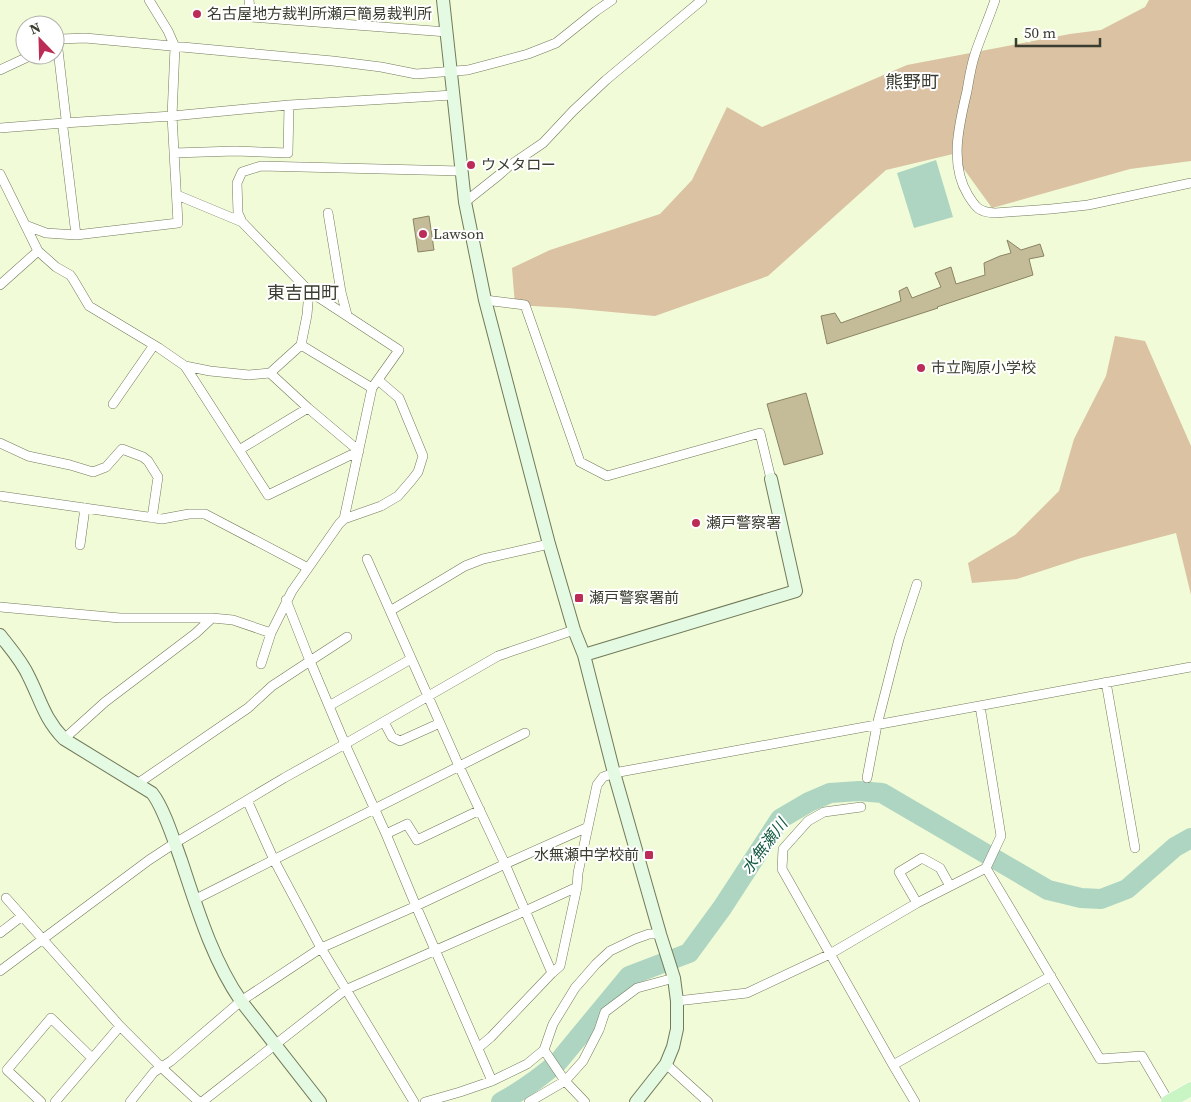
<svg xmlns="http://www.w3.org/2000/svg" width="1191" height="1102" viewBox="0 0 1191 1102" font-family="'Source Serif 4','Noto Sans JP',serif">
<rect width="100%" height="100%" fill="#f1fbd7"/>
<path fill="#dac2a3" d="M1149,0H1191V161L1130,169L992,208L953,154L886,170L768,276L655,316L568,308L515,305L512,268L550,250L660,214L692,180L727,107L762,127L907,65L1070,34L1101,30L1145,7Z
M1115,336L1145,341L1191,446V595L1176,533L1081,558L1017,579L972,583L968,563L1015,535L1059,491L1074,439L1106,376Z"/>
<path fill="#add5c2" d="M936,160L953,217L914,228L897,173Z"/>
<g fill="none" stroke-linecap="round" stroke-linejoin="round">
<path stroke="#add5c2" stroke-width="20" d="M501,1102C521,1091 541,1077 558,1062L629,976L689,953L722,908L780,819L809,802L830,793L859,791L882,793L1048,890L1081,898L1101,899L1127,889L1175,847L1191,838"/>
</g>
<path fill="#c4bc98" stroke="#8b8463" d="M429,216L434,250L418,252L413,219Z
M1007,240L1021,250L1040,244L1044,256L1029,259L1033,275L937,307L938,308L827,344L821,316L835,313L841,323L901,301L899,291L907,287L912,298L941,287L935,273L951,267L956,284L985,275L984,263L1000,256L1011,253Z
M806,393L823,454L784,465L767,404Z"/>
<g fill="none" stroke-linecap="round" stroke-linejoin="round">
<defs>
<path id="street" d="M249,0L251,17L447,32
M995,0C989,18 981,36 975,54C971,66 969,79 967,91C959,125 949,164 968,195C976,208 979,212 995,213L1051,209L1088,205L1191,183
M0,70L32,55
M0,128L64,123L172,116L289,105L453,95
M174,153L235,151L288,153L289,105
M0,174L38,251L56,267L70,275L73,279L89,306L159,348L185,366L210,371L249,375L270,373L301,345L307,315L309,291
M465,202L499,175L509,166L543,143L573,111L606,80L702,0
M328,213L341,292L347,315
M242,222L238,213L237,183L242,172L261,166L461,171
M25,225L46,233L76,235L178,223L172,116L175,47L168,31L149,0
M76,235L63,128L64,123L66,119L57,41L61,39L85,38L333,61L381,67L416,74L468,70L528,54L556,43L596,11L612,0
M0,285L38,251
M485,300L525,305L580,462L607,476L760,433L771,479
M301,345L372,388
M185,366L268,495L359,451
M270,373L308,408L359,451
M113,404L154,345
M0,443L28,456L70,465L93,472L106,467L122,449L143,457L148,461L158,477L152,518
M239,450L308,408
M0,496L162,519L189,514H205L308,568
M344,519L381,506L398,496L411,481L418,472L423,456L399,398L378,380
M80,545L85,508
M367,559L459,766L505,864L416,906L321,948L414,1102
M286,600L310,661L347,637
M0,607L120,618H212L233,620L271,633L292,591L339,524L344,519L372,388L399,350L309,291L242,222L177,195
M390,611L465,566L483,559L549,544
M261,664L271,633
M1106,682L1135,848
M329,706L411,659
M384,722L392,737L400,741L440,723
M64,739L105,702L196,633L212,618
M867,778L877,725L899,639L917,584
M137,784L248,708L272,686L310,661L345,744L386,834L416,906L492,1081
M861,807L824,812L808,821L783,849L782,869L893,1065L915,1102
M386,834L407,824L417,840L480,810
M986,868L1100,1059L1142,1056L1169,1102
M6,898L120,1026L161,1067L199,1102
M194,900L525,733
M917,903L899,872L922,858L940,868L950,886
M0,933L22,916
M0,971L149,860L175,843L284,778L345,744L498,656L574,630
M552,973L560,966L577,887
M677,1001L747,993L830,954L917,903L986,868L1001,836L980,706
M478,1048L491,1037L552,973L505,864L588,827
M544,1050L565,1081L585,1102
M666,1064L708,1102
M893,1065L1051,976
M41,1102L7,1070L51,1018L92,1058
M55,1102L120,1026
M130,1102L154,1072L171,1061L241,1001L321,948L274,860L247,800
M202,1102L345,990L525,911L577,887L578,873L597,785L603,777L614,773L1191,667
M425,1102L460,1092L492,1081L527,1064L544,1050L553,1024L575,988L596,964L610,951L635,939L649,934H660
M529,1102L565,1081L583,1061L599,1030L605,1012L637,988L674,978"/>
<path id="secondary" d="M443,0L465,202L485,300L549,544L574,630L584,655L614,773L660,934L674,978L677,1001V1029L673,1047L666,1064L636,1102
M0,635C10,648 22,661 29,677C41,701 44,718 64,739L152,793C164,808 174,841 181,860C197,908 212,959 241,1001L320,1102
M584,655L796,591L771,479"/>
<path id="primary" d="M1168,1102L1191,1089"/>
</defs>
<use href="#street" stroke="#727a5a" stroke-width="10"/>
<use href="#secondary" stroke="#727a5a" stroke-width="14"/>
<use href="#primary" stroke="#fff" stroke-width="15"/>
<use href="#street" stroke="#fff" stroke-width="9"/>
<use href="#secondary" stroke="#e4fae2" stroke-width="12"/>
<use href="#primary" stroke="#c9f4c4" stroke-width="14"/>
</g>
<g fill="#bb2c57" stroke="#fff" stroke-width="2">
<circle cx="197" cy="14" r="5"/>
<circle cx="471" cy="165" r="5"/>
<circle cx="423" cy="234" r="5"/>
<circle cx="921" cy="368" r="5"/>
<circle cx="696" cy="523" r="5"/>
<rect x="574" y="593" width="10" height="10" rx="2.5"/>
<rect x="644" y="850" width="10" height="10" rx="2.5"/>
</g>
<g text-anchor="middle" stroke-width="4" stroke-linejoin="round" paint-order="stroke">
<g font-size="15" fill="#3a3d30" stroke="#fff" text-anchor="start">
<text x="207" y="19">名古屋地方裁判所瀬戸簡易裁判所</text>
<text x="481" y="170">ウメタロー</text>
<text x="433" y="239">Lawson</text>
<text x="931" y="373">市立陶原小学校</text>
<text x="706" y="528">瀬戸警察署</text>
<text x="589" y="603">瀬戸警察署前</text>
<text x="639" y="860" text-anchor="end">水無瀬中学校前</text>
</g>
<g font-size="16" font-style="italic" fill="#145a41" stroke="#fff">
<text transform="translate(764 846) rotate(-53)" y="6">水無瀬川</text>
</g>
<g font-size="18" fill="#3a3d30" stroke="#fff">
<text x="912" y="88">熊野町</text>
<text x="303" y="299">東吉田町</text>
</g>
</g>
<g transform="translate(40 40) rotate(337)"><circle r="24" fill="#ffffff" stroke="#b0b1ac"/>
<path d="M0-4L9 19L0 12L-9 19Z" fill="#bb2c57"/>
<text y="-8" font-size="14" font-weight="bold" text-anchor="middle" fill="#3a3d30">N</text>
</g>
<path d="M1016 38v8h84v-8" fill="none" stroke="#3a3d30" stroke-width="2.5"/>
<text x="1024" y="38" font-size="15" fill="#3a3d30" stroke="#ffffff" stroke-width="4" paint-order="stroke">50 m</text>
</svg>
